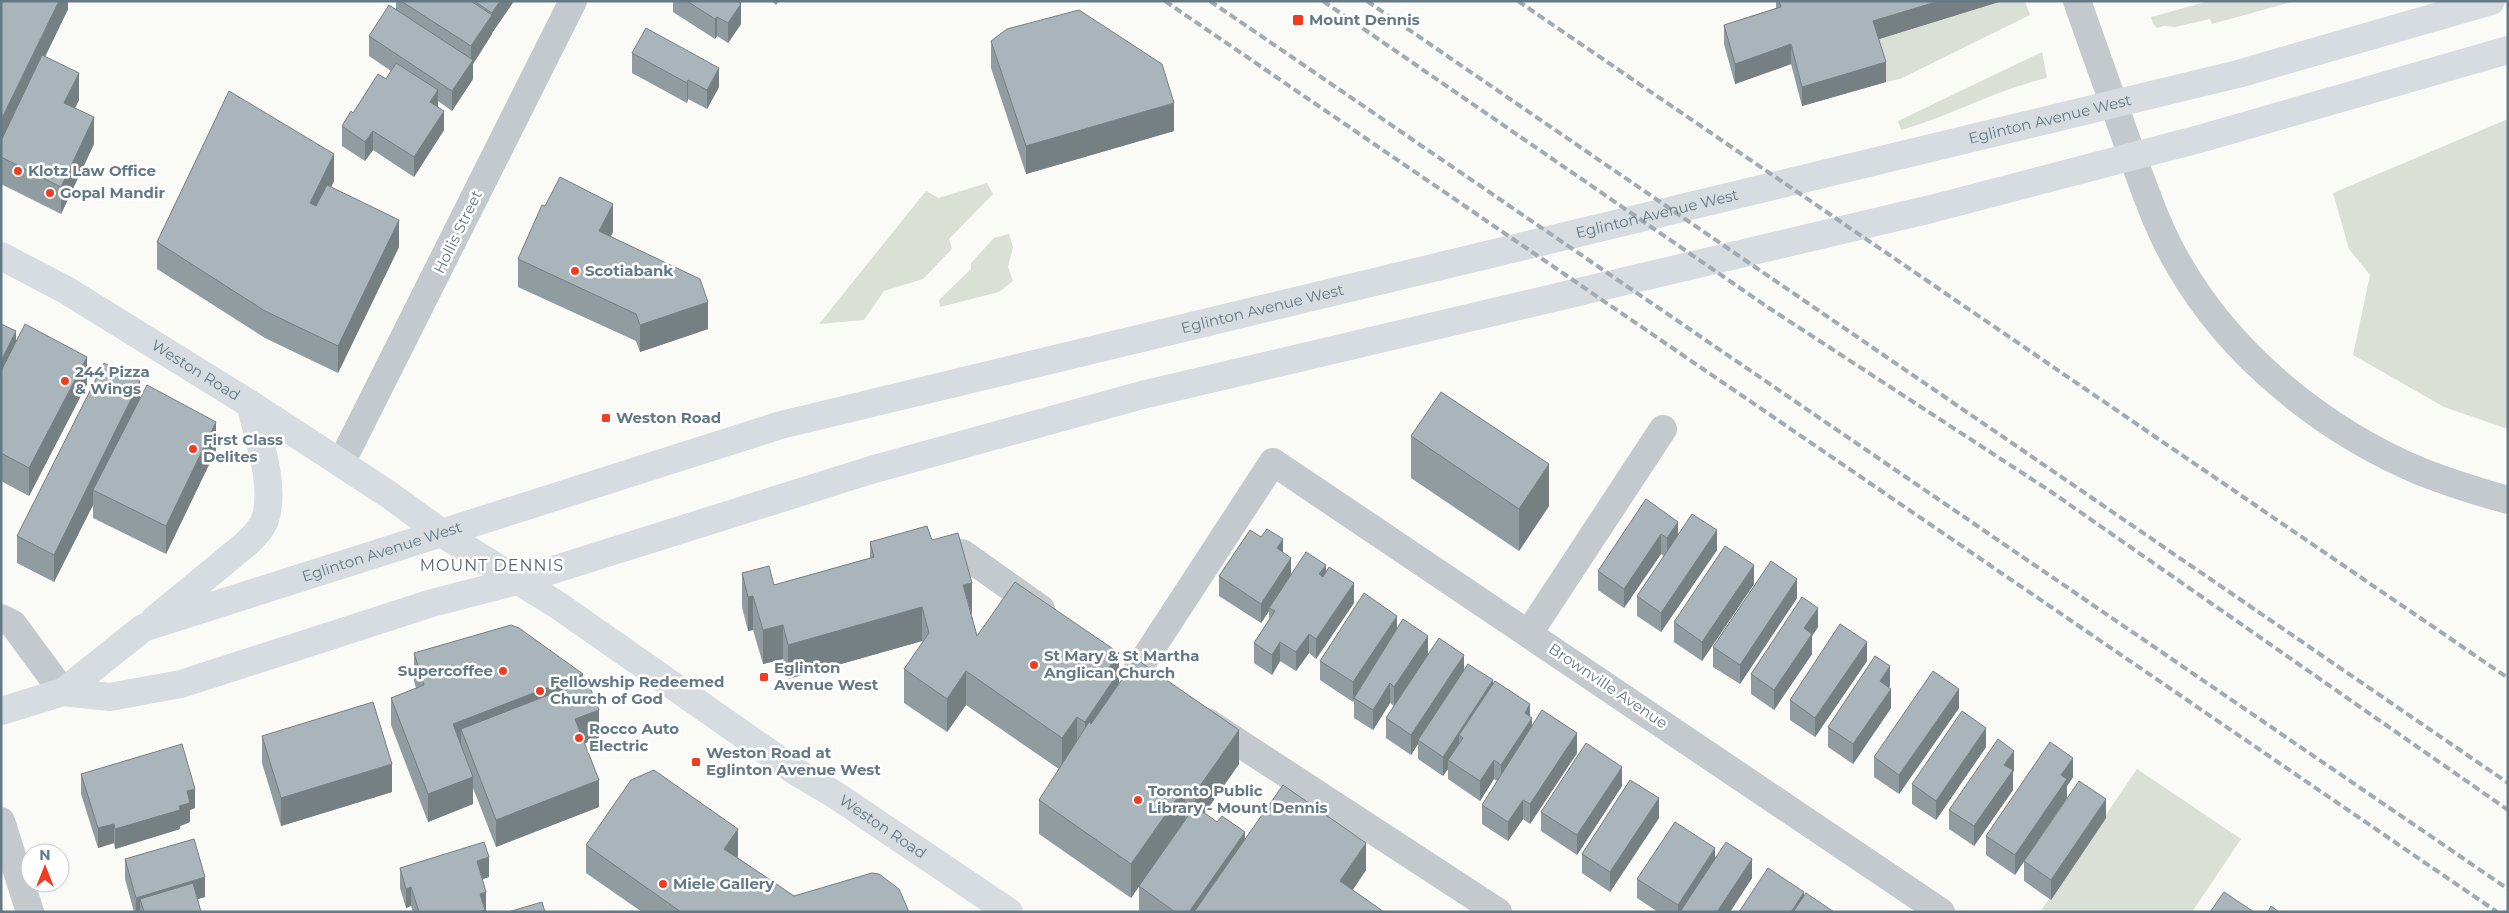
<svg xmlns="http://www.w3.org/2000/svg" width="2509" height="913" viewBox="0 0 2509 913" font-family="Montserrat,sans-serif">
<rect width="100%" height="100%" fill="#fafaf7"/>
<path fill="#dae0d6" d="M2002,1H2025L2030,15L1900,79L1886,82L1873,41Z
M2209,1H2295L2212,24L2210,19L2175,27L2164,26L2157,28L2153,24L2151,17Z
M2042,52L2047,78C1997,89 1951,116 1901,130L1898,121Z
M2508,119V429L2444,407L2353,355L2370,275L2349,249L2333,193Z
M987,183L993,194L949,239L952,249L923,279L884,291L864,320L819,324L926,191L939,198Z
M1009,234L1013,247L1008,267L1013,281L999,292L940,307L939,300L971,269V263L994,238Z
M2137,769L2241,839L2192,912H2040Z"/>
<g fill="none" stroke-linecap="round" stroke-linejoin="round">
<path stroke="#c3c9cc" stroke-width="28" d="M2077,1C2094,50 2112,98 2129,147C2144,187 2157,228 2179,265C2232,357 2324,431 2422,472C2450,483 2479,492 2508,500
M341,463L573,1
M962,553L1041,609
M1,618L13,624L63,692
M1529,633L1663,429
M1154,688L1134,675L1273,462L1941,912
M1207,722L1498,912
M1,821L30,912"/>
<g stroke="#d6dcdf" stroke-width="28">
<path id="s1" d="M1,256L66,290L250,404L388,494L443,534L559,606L795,771L837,796L1009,912"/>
<path d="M155,619L246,544C254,536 264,527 266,516C275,483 258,437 250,404"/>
<path d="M63,692L110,697L181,684L432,603L521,580L871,470L1142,395L1931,209L2203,138L2508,50"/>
<path id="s2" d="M1,711L63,692L143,628L781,425L2238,74L2491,1"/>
</g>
<path stroke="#a2abb1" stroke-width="4" stroke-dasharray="8 4" stroke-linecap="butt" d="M1165,1L2497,912
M1210,1L2508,889
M1323,1L1769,308L2050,491L2508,810
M1367,1L2508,783
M1518,1L2508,678"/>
</g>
<path fill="#919ca0" d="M68,1V9L45,57L79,100L75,108L94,144L61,214L1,184V157Z
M396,1H514L492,33V34L473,64V79L452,111L438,101V107L444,130L414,177L373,150L365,161L342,146V126L353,113L386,79L391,71L369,56V36L396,10Z
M673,1H742L741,3V24L728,43L717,36L715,39L673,12Z
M772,1H779L776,5Z
M1776,1H2002L1879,39L1886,82L1802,106L1791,64L1735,84L1724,44V25L1776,8Z
M991,41L1174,131L1026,174L991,68Z
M632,53L719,87L707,109L688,99L687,103L632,73Z
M334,181L331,187L399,247L338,373L265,338L157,269V242Z
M613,232L611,236L708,329L640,352L636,341L518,287V259Z
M1,324L16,341L87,384L29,496L1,481Z
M140,399L216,450L166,554L93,518V505L54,582L17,563V536Z
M1411,436L1549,506L1519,551L1411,478Z
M1646,499L1678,535L1717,550L1661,632L1637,616V596L1664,556L1661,554L1624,608L1598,590V571Z
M932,540L972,616L977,636L1119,684L1239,764L1204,813L1217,822L1245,839L1366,870L1353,890L1384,912H1139V886L1131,898L1039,834V800L1059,769L966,705L947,732L904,703V669L923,642L922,641L788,679L783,659L763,664L753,630L748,631L742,607V573L774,585L870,558V542Z
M1283,553L1291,575L1326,572L1354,603L1316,659L1309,653L1296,671L1280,661L1272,675L1254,663V643L1269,619V611L1261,623L1219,596V576Z
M1754,584L1702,661L1674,642V622Z
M1797,598L1740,684L1713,667V647Z
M1818,627L1812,636V654L1774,710L1751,694V674Z
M1397,628L1428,654L1493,683L1530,716L1532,726L1577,753L1530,824L1523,819L1508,841L1482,824V805L1497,781L1494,779L1480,801L1448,779V769L1443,776L1418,759V744L1411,755L1386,738V718L1394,706L1390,703L1373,730L1354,718V700L1353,702L1320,680V661Z
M414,653L583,682L599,738L585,743L599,807L496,847L473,788V804L428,822L391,725V698L416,688L414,681Z
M1867,661L1815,737L1790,720V700Z
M1890,686L1889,688L1891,708L1853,764L1828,747V727Z
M1959,708L1899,794L1874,777V757Z
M262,736L392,792L281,826L262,763Z
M1986,747L1936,820L1912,804V784Z
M2014,770L2013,772V790L1974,846L1949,829V810Z
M81,774L195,808L190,810V822L180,826V829L115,849L114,843L98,848L81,794Z
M2073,777L2067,786L2015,875L1986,855V836Z
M1622,786L1577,855L1541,831V812Z
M1659,818L1610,892L1582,873V854Z
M2106,818L2051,900L2024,881V861Z
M586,845L738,856L737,857L794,896L909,912H642L586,873Z
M1715,858L1752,878L1730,912H1658L1637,898V879Z
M125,859L205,897L197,899L201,912H134L125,879Z
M400,868L489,877L482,879L486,912H413L411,906L406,908L400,888Z"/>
<path fill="#767f82" d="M59,1H68V9L1,148V120Z
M500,1H514L492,33V13Z
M1939,1H2002L1873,41V21Z
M741,4V24L728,43V23Z
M492,15V34L473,64V79L452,111V91L471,62V46Z
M717,17V36L715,39V19Z
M1791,44V64L1735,84V64Z
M1886,62V82L1802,106V87Z
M719,68V87L707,109V90Z
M79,73V100L64,130V103Z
M688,80V99L687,103V83Z
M438,90V109L430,102Z
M1174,103V131L1026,174V146Z
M444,111V130L414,177V157Z
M94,117V144L61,214V187Z
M373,131V150L365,161V142Z
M334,154V181L310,230V203Z
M613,204V232L599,258V231Z
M399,220V247L338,373V346Z
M708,302V329L640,352V325Z
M16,331V359L1,388V361Z
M87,357V384L29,496V468Z
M140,381V409L93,490V505L54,582V555Z
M216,422V450L166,554V526Z
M1549,464V506L1519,551V509Z
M1678,522V541L1667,558V538Z
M1717,530V550L1661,632V613Z
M1661,534V554L1624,608V589Z
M1283,539V559L1277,548Z
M1291,558V577L1269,608V611L1261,623V604Z
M1326,565V584L1319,574Z
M1754,565V584L1702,661V642Z
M1797,579V598L1740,684V665Z
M972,583V616L963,585Z
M1354,583V603L1316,659V639Z
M753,596V630L748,631V597Z
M922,607V641L788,679V645Z
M1818,608V627L1812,636V654L1774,710V690L1804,628Z
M1397,616V635L1354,698L1353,702V682Z
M783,625V659L763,664V630Z
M1309,634V653L1296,671V652Z
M1428,636V655L1394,706V687Z
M1280,642V661L1272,675V655Z
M1867,642V661L1815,737V718Z
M1119,653V687L1085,756V722L1105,673Z
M1464,655V674L1418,740V744L1411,755V735Z
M1890,666V686L1880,701V681Z
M966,671V705L947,732V699Z
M583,674V702L461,729V749L453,724Z
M1493,680V700L1463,738L1459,735V752L1448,760V769L1443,776V757Z
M1390,683V703L1373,730V710Z
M1891,689V708L1853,764V744Z
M1959,689V708L1899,794V775Z
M1530,704V721L1532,718V737L1501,784V765L1525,713Z
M599,710V738L575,747V719Z
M1077,717V751L1062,771V738Z
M1986,728V747L1936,820V801Z
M1239,730V764L1195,827V793Z
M1577,733V753L1530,824V804Z
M2014,751V770L2013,772V790L1974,846V826L2004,765Z
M2073,758V777L2067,786V798L2015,875V855L2061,775Z
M1494,760V779L1480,801V781Z
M392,764V792L281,826V798Z
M1622,767V786L1577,855V835Z
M473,777V804L428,822V794Z
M599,780V807L496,847V820Z
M1185,787V820L1131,898V864Z
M195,789V808L190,810V822L180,826V829L115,849V829L179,806L187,791Z
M1659,798V818L1610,892V872Z
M2106,799V818L2051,900V880Z
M1523,800V819L1508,841V822Z
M114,824V843L98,848V828Z
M738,829V856L724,876V849Z
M1245,832V859L1208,912H1189Z
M1366,843V870L1340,908V881Z
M1715,848V867L1686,912H1678V905Z
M489,857V877L477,881V861Z
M1752,859V878L1730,912H1717Z
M205,877V897L154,912L140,899V912H136V898Z
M411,887V906L406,908V889Z
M486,892V912H478L480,894Z
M1804,892V912H1791Z"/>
<path fill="#a9b5ba" stroke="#767f82" d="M1,1H59L1,120Z
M401,1H471L492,15L471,46Z
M474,1H500L492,13Z
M687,1H737L741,4L728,23L717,17L715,19Z
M1779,1H1939L1873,21L1886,62L1802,87L1791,44L1735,64L1724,25L1781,7Z
M389,5L473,60L452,91L369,36Z
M1079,10L1162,64L1174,103L1026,146L991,41L1007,29Z
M646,28L719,68L707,90L688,80L687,83L632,53Z
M42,55L79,73L64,103L94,117L61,187L1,157V141Z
M396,63L438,90L430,102L444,111L414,157L373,131L365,142L342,126L351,111L353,113L378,74L386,79Z
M229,91L334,154L310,203L316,206L327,185L399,220L338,346L265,311L157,242Z
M560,177L613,204L599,231L700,279L708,302L640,325L636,314L518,259L542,205L545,206Z
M1,324L16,331L1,361Z
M25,324L87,357L29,468L1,453V371Z
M104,363L140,381L54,555L17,536Z
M147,385L216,422L166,526L93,490Z
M1441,392L1549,464L1519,509L1411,436Z
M1646,499L1678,522L1667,538L1661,534L1624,589L1598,571Z
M1692,514L1717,530L1661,613L1637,596Z
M927,526L932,540L958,533L972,583L963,585L977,636L1015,582L1119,653L1105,673L1114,679L1085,722L1077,717L1062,738L966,671L947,699L904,669L929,633L922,607L788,645L783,625L763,630L753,596L748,597L742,573L769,566L774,585L874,557L870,542Z
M1267,529L1283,539L1277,548L1291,558L1261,604L1219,576L1250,530L1261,537Z
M1725,546L1754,565L1702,642L1674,622Z
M1306,552L1326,565L1319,574L1323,577L1329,567L1354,583L1316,639L1309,634L1296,652L1280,642L1272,655L1254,643L1275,611L1269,608Z
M1771,561L1797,579L1740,665L1713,647Z
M1364,593L1397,616L1353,682L1320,661Z
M1802,597L1818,608L1804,628L1812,634L1774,690L1751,674Z
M1403,619L1428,636L1394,687L1390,683L1373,710L1354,698Z
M1840,624L1867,642L1815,718L1790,700Z
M511,625L519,628L583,674L453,724L473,777L428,794L391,698L424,685L414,653Z
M1439,638L1464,655L1411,735L1386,718Z
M1875,656L1890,666L1880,681L1891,689L1853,744L1828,727Z
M1136,659L1239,730L1195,793L1185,787L1131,864L1039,800L1089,722L1091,724Z
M1468,664L1493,680L1443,757L1418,740Z
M1933,671L1959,689L1899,775L1874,757Z
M587,680L599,710L575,719L599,780L496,820L461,729Z
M1495,681L1530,704L1525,713L1532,718L1501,765L1494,760L1480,781L1448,760L1463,738L1459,735Z
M373,702L392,764L281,798L262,736Z
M1542,710L1577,733L1530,804L1523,800L1508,822L1482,805Z
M1962,711L1986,728L1936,801L1912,784Z
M1998,739L2014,751L2004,765L2013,770L1974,826L1949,810Z
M2050,742L2073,758L2061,775L2067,779L2015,855L1986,836Z
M1586,743L1622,767L1577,835L1541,812Z
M182,744L195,789L187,791L190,803L179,806L180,810L115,829L114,824L98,828L81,774Z
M654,770L738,829L724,849L794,896L872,873L879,874L899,889L909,912H681L586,845L631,780Z
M1630,780L1659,798L1610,872L1582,854Z
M2079,781L2106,799L2051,880L2024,861Z
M1283,785L1366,843L1340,881L1384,912H1194Z
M1195,806L1217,822L1222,816L1245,832L1189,912H1175L1139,886Z
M1675,822L1715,848L1678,905L1637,879Z
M194,839L205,877L136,898L125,859Z
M484,842L489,857L477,861L486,892L480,894L485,910L478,912H419L411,887L406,889L400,868Z
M1726,842L1752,859L1717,912H1680Z
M1768,868L1804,892L1791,912H1739Z
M193,883L201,912H144L140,899Z
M2224,892L2254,912H2210Z
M1806,893L1834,912H1793Z
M542,902L545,912H508Z
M2271,906L2279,912H2268Z"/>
<g fill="#f03c21" stroke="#fff" stroke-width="2">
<rect x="1292" y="14" width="12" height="12" rx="2.5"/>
<circle cx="18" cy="171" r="5"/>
<circle cx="50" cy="193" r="5"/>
<circle cx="575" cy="271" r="5"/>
<circle cx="65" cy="381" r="5"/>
<rect x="601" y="413" width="10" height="10" rx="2.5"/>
<circle cx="193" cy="449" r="5"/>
<circle cx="1034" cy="665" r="5"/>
<circle cx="503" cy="671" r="5"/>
<rect x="759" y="672" width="10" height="10" rx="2.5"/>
<circle cx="540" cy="691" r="5"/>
<circle cx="579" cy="738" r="5"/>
<rect x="691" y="757" width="10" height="10" rx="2.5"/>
<circle cx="1138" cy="800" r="5"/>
<circle cx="663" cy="884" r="5"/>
</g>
<g text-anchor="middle" stroke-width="5" stroke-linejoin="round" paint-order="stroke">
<g font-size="15" font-weight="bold" fill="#637985" stroke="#fff" text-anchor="start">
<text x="1309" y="25">Mount Dennis</text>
<text x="28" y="176">Klotz Law Office</text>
<text x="60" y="198">Gopal Mandir</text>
<text x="585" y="276">Scotiabank</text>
<text x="75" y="377">244 Pizza<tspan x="75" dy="17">&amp; Wings</tspan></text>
<text x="616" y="423">Weston Road</text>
<text x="203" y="445">First Class<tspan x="203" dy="17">Delites</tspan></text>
<text x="1044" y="661">St Mary &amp; St Martha<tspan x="1044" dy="17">Anglican Church</tspan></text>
<text x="774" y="673">Eglinton<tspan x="774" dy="17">Avenue West</tspan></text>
<text x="493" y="676" text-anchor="end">Supercoffee</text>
<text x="550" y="687">Fellowship Redeemed<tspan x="550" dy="17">Church of God</tspan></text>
<text x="589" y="734">Rocco Auto<tspan x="589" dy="17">Electric</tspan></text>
<text x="706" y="758">Weston Road at<tspan x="706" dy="17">Eglinton Avenue West</tspan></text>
<text x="1148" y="796">Toronto Public<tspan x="1148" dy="17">Library - Mount Dennis</tspan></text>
<text x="673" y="889">Miele Gallery</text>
</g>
<g font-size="15" fill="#637985" stroke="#fff">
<text dy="5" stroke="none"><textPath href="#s2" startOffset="2142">Eglinton Avenue West</textPath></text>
<text dy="5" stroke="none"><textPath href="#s2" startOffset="1738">Eglinton Avenue West</textPath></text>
<text transform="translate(458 232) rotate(-64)" y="5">Hollis Street</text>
<text dy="5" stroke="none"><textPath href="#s2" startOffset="1332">Eglinton Avenue West</textPath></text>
<text dy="5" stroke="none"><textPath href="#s1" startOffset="226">Weston Road</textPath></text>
<text dy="5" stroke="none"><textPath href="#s2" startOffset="418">Eglinton Avenue West</textPath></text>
<text transform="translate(1608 686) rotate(34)" y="5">Brownville Avenue</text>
<text dy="5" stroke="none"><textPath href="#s1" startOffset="1051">Weston Road</textPath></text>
</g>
<g font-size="16" letter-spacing="1" fill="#55666f" stroke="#fff">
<text x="492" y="571">MOUNT DENNIS</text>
</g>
</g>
<rect width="2509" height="913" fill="none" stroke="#637985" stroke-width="5"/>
<g transform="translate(45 868)"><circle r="24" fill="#ffffff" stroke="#c1c9ce"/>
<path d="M0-4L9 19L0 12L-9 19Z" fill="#f03c21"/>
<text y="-8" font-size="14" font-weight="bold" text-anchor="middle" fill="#637985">N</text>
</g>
</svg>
